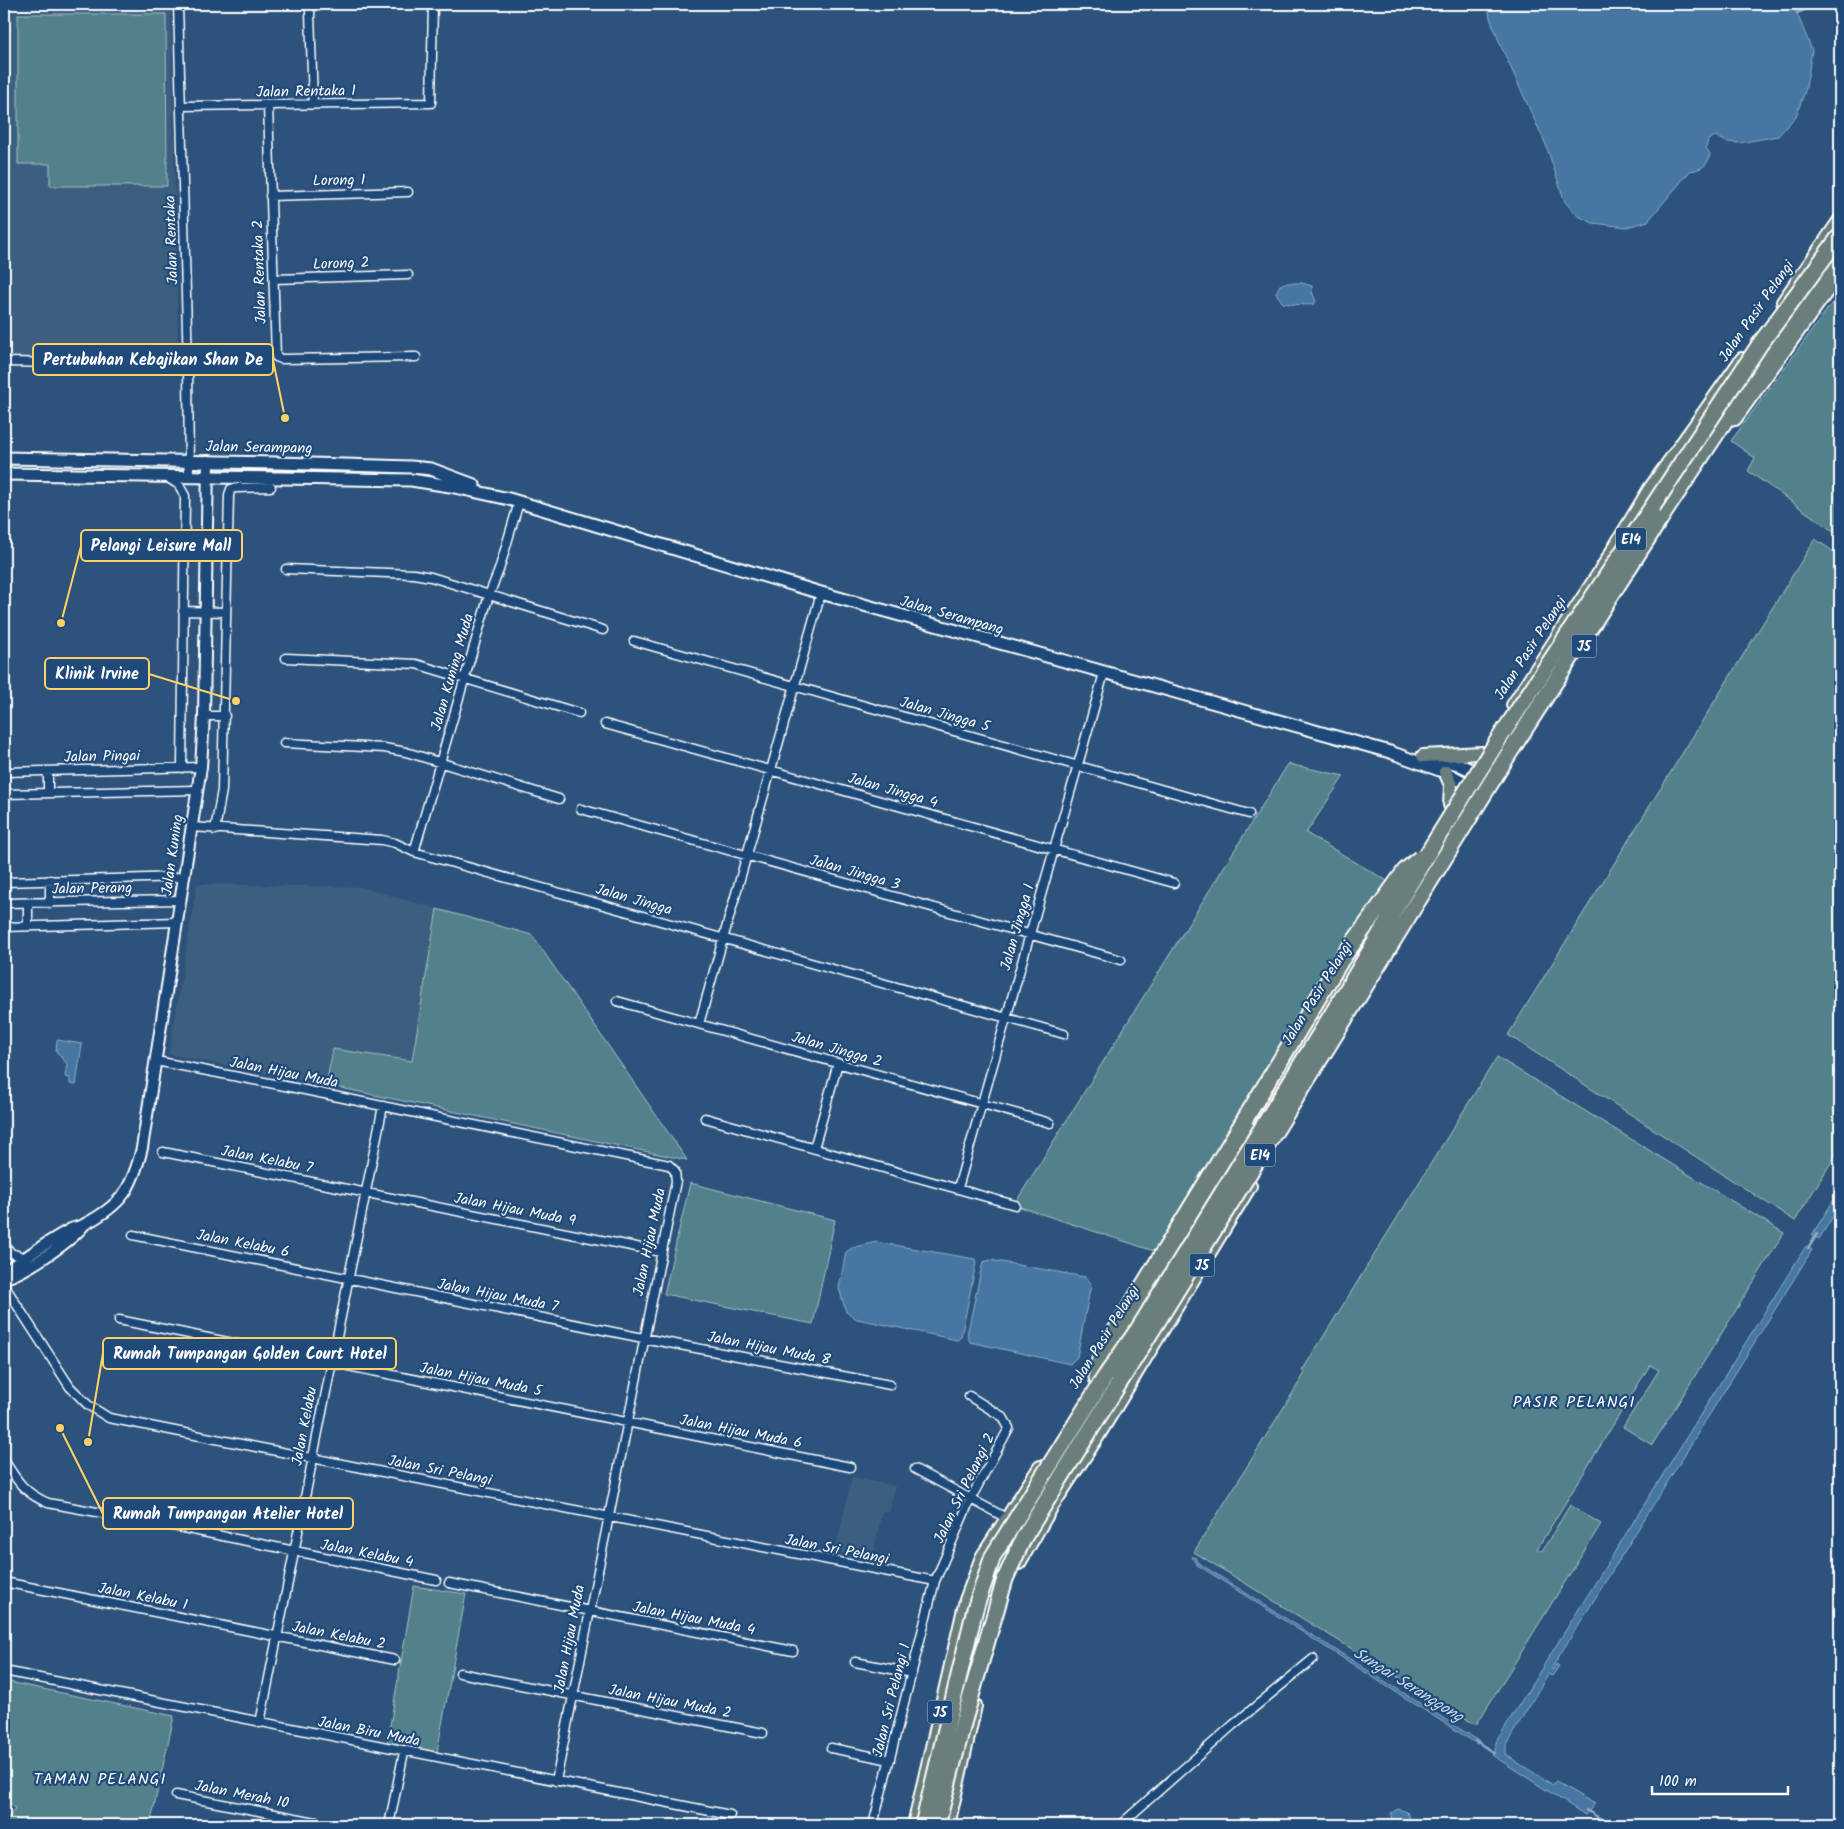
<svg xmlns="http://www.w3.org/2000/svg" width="1844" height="1829" viewBox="0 0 1844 1829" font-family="Kalam,sans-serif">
<rect width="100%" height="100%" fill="#2d537c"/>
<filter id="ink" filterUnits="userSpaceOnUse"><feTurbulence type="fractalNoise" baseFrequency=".02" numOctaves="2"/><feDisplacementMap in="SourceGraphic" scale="10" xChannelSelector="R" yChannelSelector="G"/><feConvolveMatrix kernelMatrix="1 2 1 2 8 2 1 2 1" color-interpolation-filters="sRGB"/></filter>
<g filter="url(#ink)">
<path fill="#3e5e7f" d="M171,10L178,355L9,358L4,127V13Z
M197,884L361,887L437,909L405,1101L169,1054Z
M852,1477L895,1486L889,1513L882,1511L872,1560L835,1552Z"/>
<path fill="#52818b" stroke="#a8c0c5" d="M18,14H166L167,186H50V164H18Z
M1840,292V536L1748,471L1755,458L1731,441Z
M1815,539L1840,556V1148L1795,1221L1508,1035Z
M1288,764L1344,776L1306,833L1389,882L1302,1011L1154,1251L1014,1205Z
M437,909L532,935L687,1160L326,1085L333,1049L412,1061Z
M1497,1057L1784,1233L1652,1445L1623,1427L1659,1370L1650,1365L1537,1549L1542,1551L1570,1505L1601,1524L1476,1725L1194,1552L1305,1373L1302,1371Z
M690,1183L835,1220L813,1324L664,1294Z
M414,1586L466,1594L437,1752L387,1743Z
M4,1681L174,1716L150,1825H4L15,1808L4,1798Z"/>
<path fill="#4477a2" stroke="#8fadc7" d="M1488,4H1793L1812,50L1806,88L1796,116L1778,136L1739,143L1727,142L1715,136L1708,140L1706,148L1710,154C1707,167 1702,169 1690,171L1648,221L1627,227L1593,223L1578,216L1565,202L1546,145L1501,46L1490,18Z
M1285,283H1302L1312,286V292L1316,301L1314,304C1310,306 1289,304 1283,303L1276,293L1280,285Z
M57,1040L82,1044L76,1085L70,1084V1078L65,1077L67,1064L56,1051Z
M1840,1190V1205L1819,1239L1812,1235Z
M876,1242L975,1259L976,1263L961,1337L957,1340L857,1319L846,1312L839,1288L846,1252L852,1248Z
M1806,1246L1812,1250L1551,1669L1553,1670L1556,1664L1559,1666L1552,1676L1548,1674L1506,1745V1755L1553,1785L1556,1782L1595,1804L1585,1815L1492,1755L1497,1740Z
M990,1260L1085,1277L1091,1284L1077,1357L1070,1364L970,1342L967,1335L982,1266L983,1262Z
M1192,1557H1195L1197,1562L1479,1741L1477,1744L1196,1564Z
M1398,1809L1407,1812L1412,1825H1392L1391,1813Z"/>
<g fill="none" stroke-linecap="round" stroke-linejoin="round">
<path stroke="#8fadc7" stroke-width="2.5" d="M1797,13L1818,4
M1808,1249L1817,1234
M1476,1741L1494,1753
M1586,1810L1611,1825"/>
<defs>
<path id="minor" d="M178,4L188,365L189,476
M310,12L313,104
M268,105L276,357L281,359L416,357
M181,106L431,103L433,4
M270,196L408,192
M274,279L408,275
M4,362L188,365
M165,476L179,485L185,496L182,768
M286,569L414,574L431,577L603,630
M183,611L226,612
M634,641L1249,814
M286,658L416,664L579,713
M204,716H225
M605,724L1174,883
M284,743L384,748L406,752L559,799
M48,771V793
M4,772L201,767
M4,794L197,790
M581,809L1121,960
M192,827L382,840L395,843L414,852L1064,1034
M215,830L222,790L229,495L231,489L236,488L271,487
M414,852L489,595L499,570L519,502
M50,880V903
M4,882L184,877
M4,903L181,900
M28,926V903
M4,927L178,922
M617,1001L1050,1123
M699,1024L821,593
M156,1061L290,1087L669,1165L675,1171L676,1181L556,1781
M705,1118L1015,1205
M814,1148L838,1063
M163,1152L661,1252
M958,1188L1104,673
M133,1235L643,1338L890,1385
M4,1244L11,1253L26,1258
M4,1285L70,1387L88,1405L109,1418L935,1581
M119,1320L850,1467
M4,1460C17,1481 24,1493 48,1503L178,1527L436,1580
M915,1469L1010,1520
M4,1582L395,1660
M449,1583L793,1651
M855,1662L912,1673
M4,1671L730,1815
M460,1673L763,1733
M260,1723L383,1106
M831,1748L890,1760
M176,1795L331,1825
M389,1825L404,1752
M873,1825L935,1581L970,1500L1009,1428L1003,1417L969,1396
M1120,1825L1233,1725L1313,1659"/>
<path id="tertiary" d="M4,1274L8,1269C29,1256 49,1240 71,1229C75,1227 81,1227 85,1224C123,1204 132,1188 142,1148L201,767L204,716L208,461
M4,1278C23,1274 70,1242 83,1226"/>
<path id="secondary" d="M4,458L278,463L411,467L431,469L474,485
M4,474L411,480L450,486L509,499L821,593L1390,752L1445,772L1486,794
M1436,758L1458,764L1494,781"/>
<path id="primary" d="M1783,302L1840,220
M1735,419L1840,273
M1513,705L1601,570L1649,490L1742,359
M1423,756L1482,753
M1445,772L1451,785L1450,805
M1100,1372L1356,960
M1019,1563L1052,1506L1096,1439L1250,1186
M914,1825L966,1600L982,1557L1040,1467
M948,1825L975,1706"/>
<path id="motorway" d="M1660,519L1755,375L1840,260
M1097,1378V1368L1102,1353L1245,1119"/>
</defs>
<use href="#minor" stroke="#fff" stroke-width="11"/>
<use href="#tertiary" stroke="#fff" stroke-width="14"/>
<use href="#secondary" stroke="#fff" stroke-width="15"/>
<use href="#primary" stroke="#fff" stroke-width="16"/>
<use href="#motorway" stroke="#fff" stroke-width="19"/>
<use href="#minor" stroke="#1f4a7a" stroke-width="8"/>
<use href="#tertiary" stroke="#1f4a7a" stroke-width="10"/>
<use href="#secondary" stroke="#1f4a7a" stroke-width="11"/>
<use href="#primary" stroke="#6b7f7c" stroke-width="12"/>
<use href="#motorway" stroke="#6b7f7c" stroke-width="15"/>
<defs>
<path id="motorway-bridge" d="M1245,1119L1341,960L1405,871L1420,858
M923,1825L975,1609L993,1556L1105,1377L1139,1328L1345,993L1431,848L1495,745L1760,344L1840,236
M937,1825L964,1720L1005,1579L1024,1537L1508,755L1660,519"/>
</defs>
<use href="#motorway-bridge" stroke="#fff" stroke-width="19" stroke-linecap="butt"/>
<use href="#motorway-bridge" stroke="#6b7f7c" stroke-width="15"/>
</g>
</g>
<g text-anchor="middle" stroke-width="4.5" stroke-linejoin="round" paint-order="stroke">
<g fill="#1f4a7a" stroke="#bcc9d7" stroke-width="1">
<rect x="1616" y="527.5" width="30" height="23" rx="4"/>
<rect x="1571.5" y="634.5" width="25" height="23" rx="4"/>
<rect x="1245" y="1143.5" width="30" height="23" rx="4"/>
<rect x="1189.5" y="1253.5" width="25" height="23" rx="4"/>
<rect x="927.5" y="1700.5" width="25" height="23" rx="4"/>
</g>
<g font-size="14" font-weight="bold" fill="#fff">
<text x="1631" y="544">E14</text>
<text x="1584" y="651">J5</text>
<text x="1260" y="1160">E14</text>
<text x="1202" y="1270">J5</text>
<text x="940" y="1717">J5</text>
</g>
<g font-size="15" fill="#fff" stroke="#1f4a7a">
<text transform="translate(306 91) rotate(-1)" y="5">Jalan Rentaka 1</text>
<text transform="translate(339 180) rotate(-1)" y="5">Lorong 1</text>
<text transform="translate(171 240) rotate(-92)" y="5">Jalan Rentaka</text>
<text transform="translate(341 263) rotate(-2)" y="5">Lorong 2</text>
<text transform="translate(259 272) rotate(-92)" y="5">Jalan Rentaka 2</text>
<text transform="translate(1756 311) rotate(-55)" y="5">Jalan Pasir Pelangi</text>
<text transform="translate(259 447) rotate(1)" y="5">Jalan Serampang</text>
<text transform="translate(952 615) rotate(16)" y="5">Jalan Serampang</text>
<text transform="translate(1530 648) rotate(-57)" y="5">Jalan Pasir Pelangi</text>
<text transform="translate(452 672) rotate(-74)" y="5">Jalan Kuning Muda</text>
<text transform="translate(945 714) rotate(16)" y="5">Jalan Jingga 5</text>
<text transform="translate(102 756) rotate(-1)" y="5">Jalan Pingai</text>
<text transform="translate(893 790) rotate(16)" y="5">Jalan Jingga 4</text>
<text transform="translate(172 855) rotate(-82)" y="5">Jalan Kuning</text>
<text transform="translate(855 872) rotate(16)" y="5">Jalan Jingga 3</text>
<text transform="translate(92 888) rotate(-1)" y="5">Jalan Perang</text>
<text transform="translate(634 899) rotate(16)" y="5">Jalan Jingga</text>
<text transform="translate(1017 927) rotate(-74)" y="5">Jalan Jingga 1</text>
<text transform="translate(1317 993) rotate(-58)" y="5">Jalan Pasir Pelangi</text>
<text transform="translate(837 1049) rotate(16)" y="5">Jalan Jingga 2</text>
<text transform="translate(284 1072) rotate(11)" y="5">Jalan Hijau Muda</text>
<text transform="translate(267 1159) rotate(11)" y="5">Jalan Kelabu 7</text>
<text transform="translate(515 1209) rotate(11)" y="5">Jalan Hijau Muda 9</text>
<text transform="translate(649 1242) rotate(-78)" y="5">Jalan Hijau Muda</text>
<text transform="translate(243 1243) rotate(11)" y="5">Jalan Kelabu 6</text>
<text transform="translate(498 1295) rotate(11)" y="5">Jalan Hijau Muda 7</text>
<text transform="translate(1104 1337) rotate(-58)" y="5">Jalan Pasir Pelangi</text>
<text transform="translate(769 1348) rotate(11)" y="5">Jalan Hijau Muda 8</text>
<text transform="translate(481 1379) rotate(11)" y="5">Jalan Hijau Muda 5</text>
<text transform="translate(304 1426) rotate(-79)" y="5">Jalan Kelabu</text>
<text transform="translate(741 1431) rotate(11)" y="5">Jalan Hijau Muda 6</text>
<text transform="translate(440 1470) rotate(11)" y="5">Jalan Sri Pelangi</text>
<text transform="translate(964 1488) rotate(-64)" y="5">Jalan Sri Pelangi 2</text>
<text transform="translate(837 1549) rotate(11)" y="5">Jalan Sri Pelangi</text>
<text transform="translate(367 1553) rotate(11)" y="5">Jalan Kelabu 4</text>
<text transform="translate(143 1596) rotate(11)" y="5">Jalan Kelabu 1</text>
<text transform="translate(694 1618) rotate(11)" y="5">Jalan Hijau Muda 4</text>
<text transform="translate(339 1635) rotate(11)" y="5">Jalan Kelabu 2</text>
<text transform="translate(569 1639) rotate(-79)" y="5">Jalan Hijau Muda</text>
<text transform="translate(891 1700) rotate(-76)" y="5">Jalan Sri Pelangi 1</text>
<text transform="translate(670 1701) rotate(11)" y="5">Jalan Hijau Muda 2</text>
<text transform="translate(369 1731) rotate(11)" y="5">Jalan Biru Muda</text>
<text transform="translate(242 1794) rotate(11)" y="5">Jalan Merah 10</text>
</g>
<g font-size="16" letter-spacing="1" fill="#fff" stroke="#1f4a7a">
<text x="1574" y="1407">PASIR PELANGI</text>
<text x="100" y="1784">TAMAN PELANGI</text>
</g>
<g font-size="16" font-style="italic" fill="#d0dde8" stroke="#1f4a7a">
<text transform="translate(1409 1684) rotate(32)" y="6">Sungai Seranggong</text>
</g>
</g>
<path fill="none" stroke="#ffd166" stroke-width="2" d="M285 418L273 360M61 623L81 546M236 701L149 674M88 1442L103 1353M60 1428L103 1514"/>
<g fill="#ffd166" stroke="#1f4a7a" stroke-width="2">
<circle cx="285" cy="418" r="5"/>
<circle cx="61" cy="623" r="5"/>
<circle cx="236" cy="701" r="5"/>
<circle cx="88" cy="1442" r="5"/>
<circle cx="60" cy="1428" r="5"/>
</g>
<g fill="#1f4a7a" stroke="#ffd166" stroke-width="2">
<rect x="33" y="344" width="240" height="31" rx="5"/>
<rect x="81" y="530" width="161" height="31" rx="5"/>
<rect x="45" y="658" width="104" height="31" rx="5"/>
<rect x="103" y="1338" width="293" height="31" rx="5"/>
<rect x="103" y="1498" width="250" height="31" rx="5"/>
</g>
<g font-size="16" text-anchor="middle" font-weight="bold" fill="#fff">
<text x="153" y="365">Pertubuhan Kebajikan Shan De</text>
<text x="161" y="551">Pelangi Leisure Mall</text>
<text x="97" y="679">Klinik Irvine</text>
<text x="250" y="1359">Rumah Tumpangan Golden Court Hotel</text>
<text x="228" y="1519">Rumah Tumpangan Atelier Hotel</text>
</g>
<rect width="1844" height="1829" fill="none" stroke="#1f4a7a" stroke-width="20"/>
<rect x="10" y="10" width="1824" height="1809" fill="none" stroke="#fff" stroke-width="2" filter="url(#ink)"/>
<path d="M1652 1786v8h136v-8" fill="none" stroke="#ffffff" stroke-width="2.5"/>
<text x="1659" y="1786" font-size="15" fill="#ffffff" stroke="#1f4a7a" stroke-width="4" paint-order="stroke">100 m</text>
</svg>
